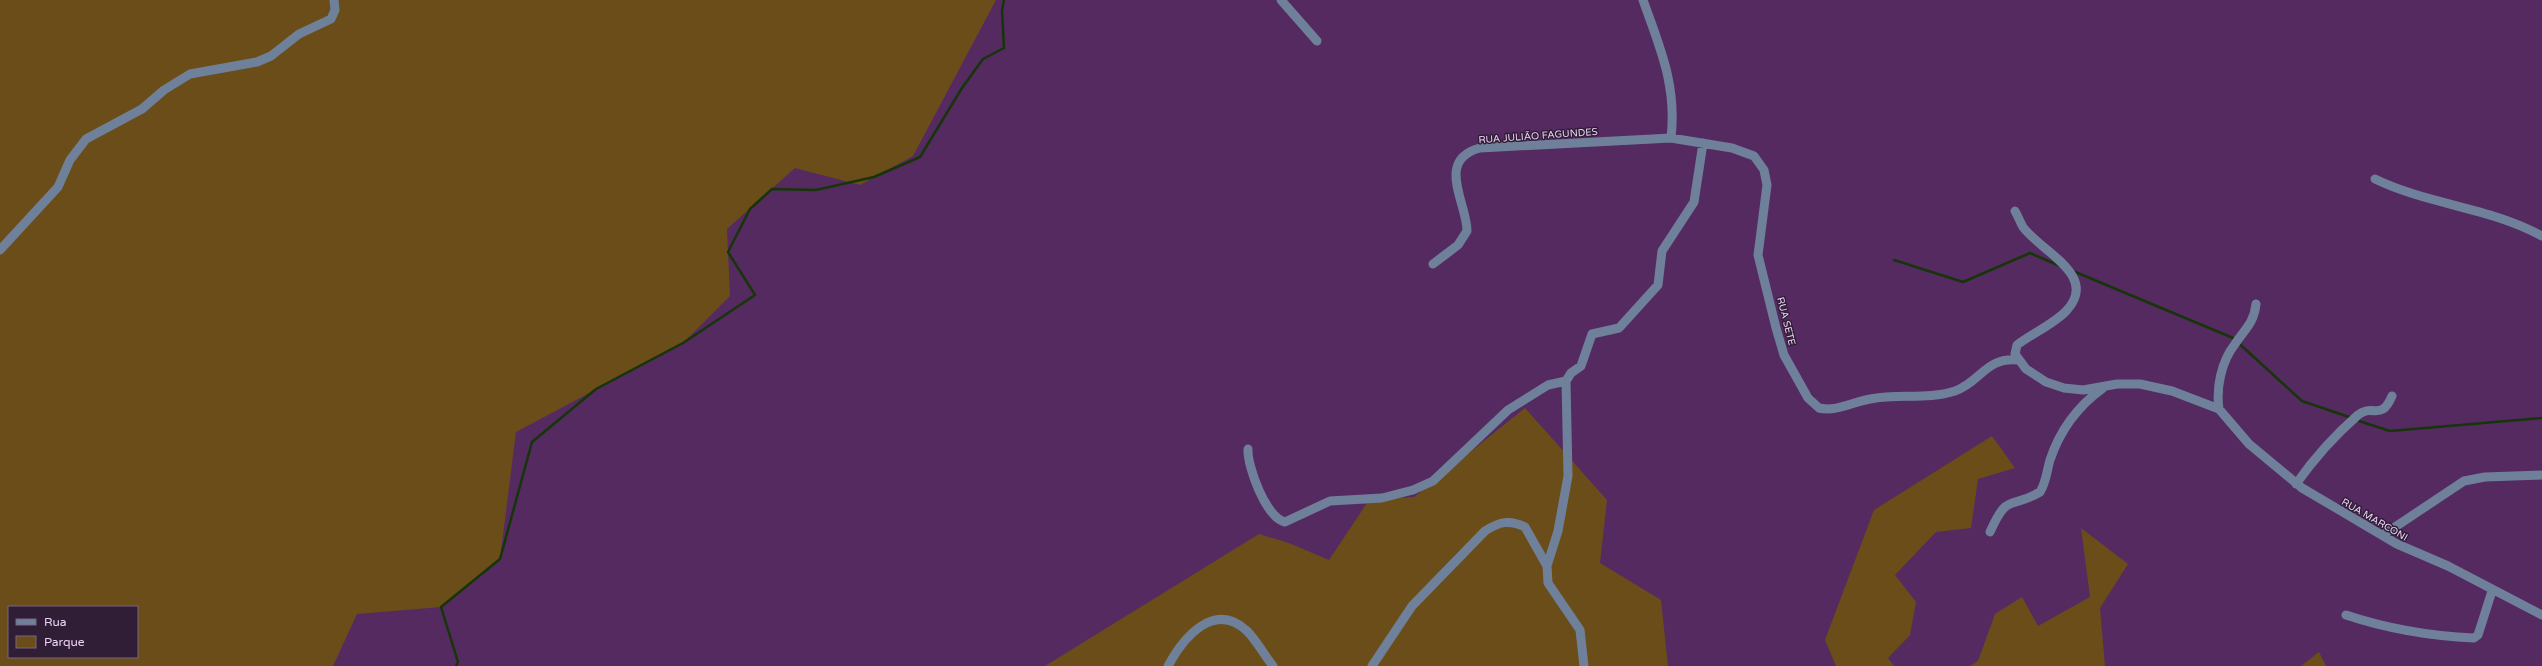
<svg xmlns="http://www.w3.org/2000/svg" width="2542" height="666" viewBox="0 0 2542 666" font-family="'Varela Round',sans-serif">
<rect width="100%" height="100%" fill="#552a61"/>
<path fill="#6b4d1a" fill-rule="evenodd" d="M0,0H996L913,156L860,185L795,168L727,229L730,296L683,343L516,432L500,559L441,607L357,614L333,666H0ZM9,607H137V657H9Z
M1525,408L1607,500L1600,563L1661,600L1668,666H1045L1259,534L1289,543L1329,560L1369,500L1414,497Z
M1992,436L2015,468L1978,479L1971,528L1936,532L1895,575L1916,602L1910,635L1888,658L1894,666H1836L1825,640L1874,510Z
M2081,528L2128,564L2100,608L2105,666H1970L1978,661L1995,614L2022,597L2038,626L2090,597Z
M2319,652L2326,666H2301Z"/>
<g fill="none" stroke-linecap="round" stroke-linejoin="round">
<path stroke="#163509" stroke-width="2.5" d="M1894,260L1963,282L2030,253L2060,266
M2073,271L2233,338L2302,401L2352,418
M2356,420L2390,431L2542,418
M456,666L458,662L441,607L500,559L532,442L596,389L683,343L755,295L728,252L750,209L772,189L816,190L874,177L920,157L962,88L983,59L1004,48L1002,10L1004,0"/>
<path stroke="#6f819a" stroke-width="9" d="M1281,0L1317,41
M1643,0C1660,48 1677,85 1671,138
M2375,179C2429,205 2489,207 2542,236
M2015,211C2018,216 2020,222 2023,227C2040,251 2099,275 2067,310C2056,323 2031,334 2017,345L2015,354L2026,369L2046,382L2064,388L2083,390L2117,384H2140L2172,391L2219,409L2249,444L2302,488L2397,544L2448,566L2542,615
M0,250L58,187L70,160L86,139L142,109L164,90L190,74L257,62L271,56L299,34L331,19L335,10L334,0
M1433,264L1458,245L1467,231C1467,203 1435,160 1480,148L1671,138L1732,148L1754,156L1764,170L1767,185L1758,255L1776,328L1784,355L1808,398L1819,408C1836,412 1853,402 1870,399C1898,393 1927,400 1955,391C1981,382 1985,357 2018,360
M1566,381L1571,373L1581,366L1592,334L1619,328L1658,285L1662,251L1694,202L1703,143
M2219,409C2216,388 2221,362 2235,344C2245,329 2254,323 2256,304
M1248,449C1247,466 1266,518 1285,522L1330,501L1382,498L1413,490L1433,481L1508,410L1548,385L1566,381
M2296,484C2315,457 2334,436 2358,415C2373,403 2381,422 2392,396
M1990,532C2008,492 2009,510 2040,492C2046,483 2047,470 2050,460C2060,430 2078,406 2103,388
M2383,535L2464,481L2485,477L2542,475
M1547,566L1558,531L1568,476L1566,381
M2346,615C2388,629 2430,636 2474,638L2478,635L2492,591
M1168,666C1183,638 1214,600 1247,631C1257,641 1264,655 1273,666
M1372,666L1412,606L1485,531C1499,522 1509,519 1525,527L1547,566L1548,583L1580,630L1584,666"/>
</g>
<g text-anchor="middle" stroke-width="3" stroke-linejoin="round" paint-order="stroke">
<g font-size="10" fill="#ecd3f4" stroke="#301d36">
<text transform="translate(1538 135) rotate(-4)" y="4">RUA JULIÃO FAGUNDES</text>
<text transform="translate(1787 321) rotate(76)" y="4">RUA SETE</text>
<text transform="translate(2375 519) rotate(30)" y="4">RUA MARCONI</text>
</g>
</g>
<rect x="8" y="606" width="130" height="52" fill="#301d36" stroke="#7b6682"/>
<rect x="16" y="619" width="20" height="6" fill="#6f819a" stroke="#7b6682"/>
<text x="44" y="626" font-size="12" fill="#ecd3f4">Rua</text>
<rect x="16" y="636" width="20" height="12" fill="#6b4d1a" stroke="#7b6682"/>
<text x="44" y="646" font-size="12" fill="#ecd3f4">Parque</text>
</svg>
